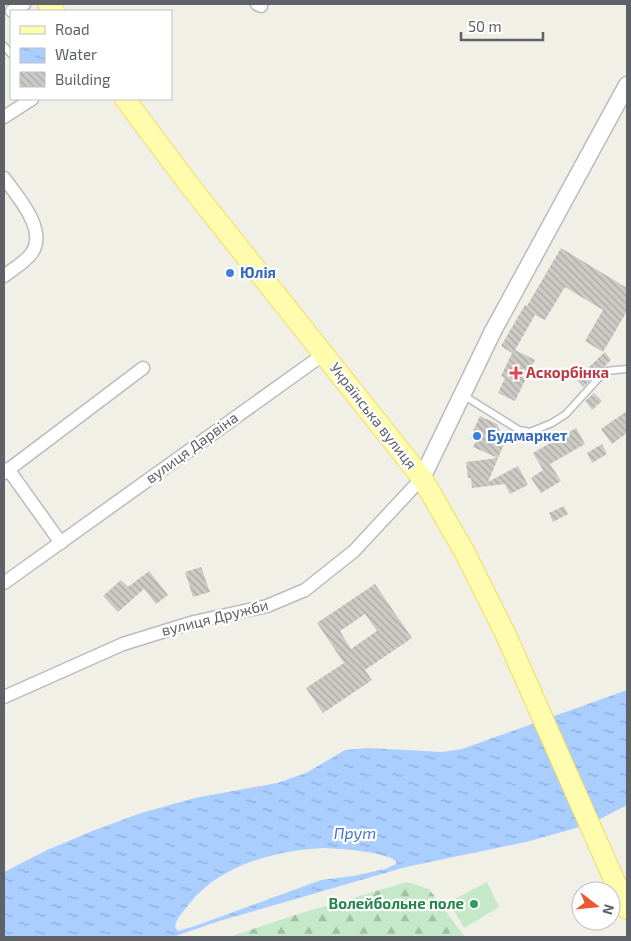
<svg xmlns="http://www.w3.org/2000/svg" width="631" height="941" viewBox="0 0 631 941" font-family="'Exo 2',sans-serif">
<defs>
<pattern id="forest-firs" width="22" height="20" patternUnits="userSpaceOnUse" patternTransform="scale(1.25)"><rect width="22" height="20" fill="#c4e8c8"/><path d="M5 1l3.5 6h-7zM16 11l3.5 6h-7z" fill="#a2bfa6"/></pattern>
<pattern id="water-ripples" width="26" height="14" patternUnits="userSpaceOnUse" patternTransform="scale(1.25)"><rect width="26" height="14" fill="#a9ceff"/><path d="M2 4q2-2 4 0t4 0M15 11q2-2 4 0t4 0" fill="none" stroke="#8dabd2"/></pattern>
<pattern id="building-back-hatch" width="6" height="6" patternUnits="userSpaceOnUse" patternTransform="scale(1.25)"><rect width="6" height="6" fill="#cccac4"/><path d="M-1 5l2 2M0 0l6 6M5-1l2 2" fill="none" stroke="#a9a7a3"/></pattern>
</defs>
<rect width="100%" height="100%" fill="#f1f0e7"/>
<path fill="url(#forest-firs)" d="M407,882L429,889L465,937H229L298,914Z"/>
<path fill="#c4e8c8" d="M487,882L499,907L464,928L449,902Z"/>
<path fill="url(#water-ripples)" fill-rule="evenodd" d="M627,690V805L600,819L573,829L526,842L406,867L216,922L173,937H4V872L47,850L95,830L141,813L195,798L277,783L306,773L345,750L368,748L442,752L462,749ZM325,848C342,849 382,851 396,861V864L385,869L353,876L321,880L195,926L178,931L175,927C176,918 184,911 189,904C220,865 276,850 325,848Z"/>
<path fill="url(#building-back-hatch)" fill-rule="evenodd" d="M561,248L627,288V311L603,352L585,341L603,310L565,287L545,320L535,315L515,350L535,360L515,401L498,393L505,378L501,376L512,353L501,346L525,305L527,306Z
M605,352L611,360L583,387L576,379Z
M594,393L602,401L592,410L585,401Z
M627,411V433L612,444L601,429Z
M480,416L497,424L501,433L497,441L504,444L488,482L518,466L528,485L510,494L505,484L472,488L471,478H468L466,462L498,458L473,447L476,441L470,438Z
M576,428L585,444L550,464L561,481L541,493L531,478L543,470L533,453Z
M602,444L607,454L592,463L587,453Z
M564,506L568,514L553,522L549,513Z
M201,567L210,592L193,597L185,572Z
M149,571L168,595L156,604L144,589L118,612L103,596L121,580L128,587Z
M375,584L412,638L365,670L372,680L323,713L306,688L344,663L317,623ZM365,614L377,631L351,649L340,631Z"/>
<g fill="none" stroke-linecap="round" stroke-linejoin="round">
<defs>
<path id="service" d="M4,46L11,54
M463,395L519,430L530,432L552,423L566,414L605,371L627,369"/>
<path id="minor" d="M257,4L261,6
M12,11L24,4
M4,117L32,99
M4,178C17,196 49,231 31,254C24,263 13,269 4,276
M8,469L61,543
M4,473L143,368
M4,583L324,354
M4,697L123,644L194,622L267,606L305,590L354,551L422,478"/>
<path id="tertiary" d="M422,478L493,331L627,85"/>
<path id="primary" d="M48,4L54,11
M125,99L190,186L422,478L464,551L505,633L627,909"/>
</defs>
<use href="#service" stroke="#b9bbc0" stroke-width="9"/>
<use href="#minor" stroke="#b9bbc0" stroke-width="15"/>
<use href="#tertiary" stroke="#b9bbc0" stroke-width="19"/>
<use href="#primary" stroke="#f3dc5e" stroke-width="22"/>
<use href="#service" stroke="#fff" stroke-width="6"/>
<use href="#minor" stroke="#fff" stroke-width="12"/>
<use href="#tertiary" stroke="#fff" stroke-width="16"/>
<use href="#primary" stroke="#fffcae" stroke-width="20"/>
</g>
<g fill="#3f7fe0" stroke="#fff" stroke-width="2">
<circle cx="230" cy="273" r="5"/>
<circle cx="477" cy="436" r="5"/>
</g>
<path fill="#e0444e" stroke="#fff" stroke-width="2" d="M513.5 365.5h5v5h5v5h-5v5h-5v-5h-5v-5h5z"/>
<circle fill="#2e9e5b" stroke="#fff" stroke-width="2" cx="474" cy="904" r="5"/>
<g text-anchor="middle" stroke-width="4.5" stroke-linejoin="round" paint-order="stroke">
<g font-size="15" font-weight="bold" fill="#366cbe" stroke="#fff" text-anchor="start">
<text x="240" y="278">Юлія</text>
<text x="487" y="441">Будмаркет</text>
</g>
<g font-size="15" font-weight="bold" fill="#be3a42" stroke="#fff" text-anchor="start">
<text x="526" y="378">Аскорбінка</text>
</g>
<g font-size="15" fill="#5e6167" stroke="#fff">
<text transform="translate(373 416) rotate(52)" y="5">Українська вулиця</text>
<text transform="translate(192 448) rotate(-36)" y="5">вулиця Дарвіна</text>
<text transform="translate(215 618) rotate(-14)" y="5">вулиця Дружби</text>
</g>
<g font-size="15" font-weight="bold" fill="#27864d" stroke="#fff" text-anchor="end">
<text x="464" y="909">Волейбольне поле</text>
</g>
<g font-size="16" font-style="italic" fill="#4875c5" stroke="#fff">
<text x="355" y="839">Прут</text>
</g>
</g>
<rect width="631" height="941" fill="none" stroke="#5e6167" stroke-width="10"/>
<rect x="10" y="10" width="162" height="90" fill="#ffffff" stroke="#bfc0c2"/>
<rect x="20" y="26" width="25" height="8" fill="#fffcae" stroke="#bfc0c2"/>
<text x="55" y="35" font-size="15" fill="#5e6167">Road</text>
<rect x="20" y="48" width="25" height="15" fill="url(#water-ripples)" stroke="#bfc0c2"/>
<text x="55" y="60" font-size="15" fill="#5e6167">Water</text>
<rect x="20" y="72" width="25" height="15" fill="url(#building-back-hatch)" stroke="#bfc0c2"/>
<text x="55" y="85" font-size="15" fill="#5e6167">Building</text>
<g transform="translate(596 906) rotate(106)"><circle r="24" fill="#ffffff" stroke="#bfc0c2"/>
<path d="M0-4L9 19L0 12L-9 19Z" fill="#eb5833"/>
<text y="-8" font-size="14" font-weight="bold" text-anchor="middle" fill="#5e6167">N</text>
</g>
<path d="M461 32v8h82v-8" fill="none" stroke="#5e6167" stroke-width="2.5"/>
<text x="468" y="32" font-size="15" fill="#5e6167" stroke="#ffffff" stroke-width="4" paint-order="stroke">50 m</text>
</svg>
